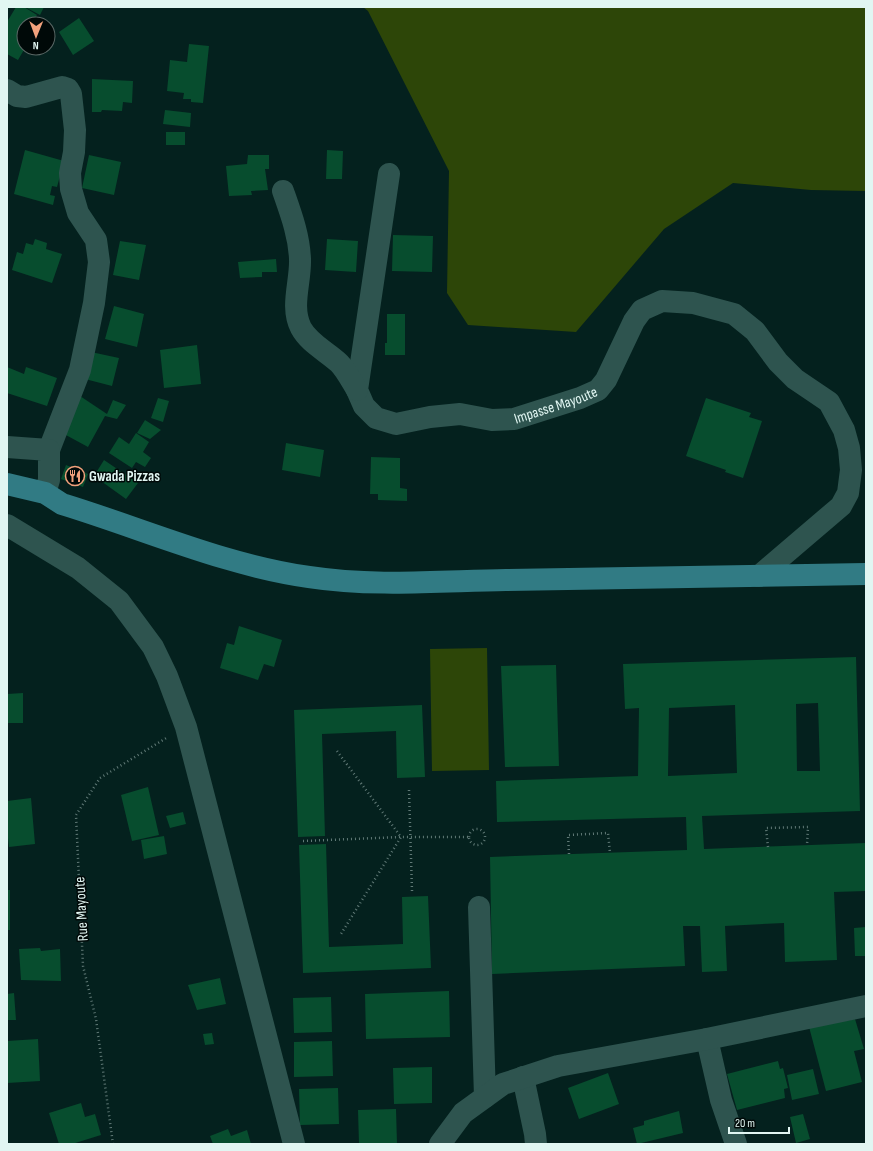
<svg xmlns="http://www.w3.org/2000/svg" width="873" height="1151" viewBox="0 0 873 1151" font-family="'Sofia Sans Condensed',sans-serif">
<rect width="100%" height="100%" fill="#04211e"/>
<path fill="#2d4608" d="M363,7H866V191L811,190L733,183L664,229L576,332L468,325L447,293L449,171L368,11Z
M487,648L489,770L432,771L430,649Z"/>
<path fill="#074d2e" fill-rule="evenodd" d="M16,7H24L37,15L31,24H24V35L20,41L24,43V48H25L18,60L7,54V22Z
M25,7H44L40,15Z
M79,18L94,41L73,55L59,32Z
M189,44L209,46L203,103L191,102V99H183L184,93L167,91L170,60L187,62Z
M92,79L133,81L132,103L123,102L122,111L102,110L101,112H92Z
M165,110L191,113L190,127L163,124Z
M166,132H185V145H166Z
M25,150L64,161L57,187L52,186L50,195L55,196L53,205L14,194Z
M327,150L343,151L342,179H326Z
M89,155L121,162L114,195L82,188Z
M248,155H269V169H265L268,190L251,191L252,195L229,196L226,166L247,164Z
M393,235L433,236L432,272L392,271Z
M35,239L47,243L46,249L62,254L52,283L12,270L17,252L23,254L26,243L33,245Z
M327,239L358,241L356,272L325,270Z
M120,241L146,245L139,280L113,275Z
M276,259L277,272H262V277L240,278L238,262Z
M114,306L144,314L137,347L105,339Z
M387,314H405V355H385V343H387Z
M197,345L201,384L164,388L160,350Z
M91,352L119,358L112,386L85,379Z
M7,367L24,374L26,367L57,378L47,406L7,393Z
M80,396L107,414L113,400L126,405L117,419L105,416L88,447L64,434Z
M158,398L169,401L163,422L151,418Z
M706,398L751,413L749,417L762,421L743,478L725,472L726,470L686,456Z
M145,420L161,430L150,439L137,433Z
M136,433L149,442L143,452L151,458L145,467L136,462L132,468L109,453L119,437L129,444Z
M286,443L324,450L320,477L282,470Z
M371,457L400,458V488L407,489V501L378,500V494H370Z
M104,460L138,483L126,499L94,476Z
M66,465L88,474L83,487L61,479Z
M239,626L282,640L274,667L264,664L258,680L220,668L227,643L234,645Z
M856,657L860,811L702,816L704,849L866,843V891L834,892L837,960L785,962L784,923L725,926L727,971L702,972L700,926H683L685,966L492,974L490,857L687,850L686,817L497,822L496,781L638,776L639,708L625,709L623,664ZM818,703L820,771H797L796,704ZM735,705L737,773L668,776L669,708Z
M556,665L559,766L505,767L501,666Z
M23,693V723H7V694Z
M422,705L425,777L397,778L396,731L322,734L325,836L298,837L294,710Z
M148,787L159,835L132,841L121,795Z
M31,798L35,844L9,847L7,829V801Z
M183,812L186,824L170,828L166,816Z
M164,836L167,854L144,859L141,840Z
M326,844L329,947L403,944L402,897L428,896L431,968L303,973L299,845Z
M7,890H10V930H7Z
M866,927V956H855L854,928Z
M40,948L41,951L60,949L61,981L21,980L19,949Z
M220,978L226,1004L197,1010L188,985Z
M449,991L450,1037L366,1039L365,994Z
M14,993L16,1020H7V994Z
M331,997L332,1032L294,1033L293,998Z
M844,1014L846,1021L855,1019L864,1049L854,1051L862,1082L826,1091L808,1023Z
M212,1033L214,1044L205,1045L203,1034Z
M38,1039L40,1081L7,1083V1041Z
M332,1041L333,1076L294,1077V1042Z
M778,1061L780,1069L783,1068L788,1088L784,1089L785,1098L737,1110L727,1074Z
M432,1067V1103L394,1104L393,1068Z
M813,1069L819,1094L792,1100L787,1075Z
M608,1073L619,1104L579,1119L568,1088Z
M338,1088L339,1124L300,1125L299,1089Z
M81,1103L85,1117L95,1114L101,1135L72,1144H59L49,1113Z
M396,1109L397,1144H359L358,1110Z
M679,1111L683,1133L637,1144L633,1128L644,1125V1121Z
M803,1114L810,1139L796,1143L790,1117Z
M228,1129L231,1136L247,1130L251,1144H213L210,1136Z"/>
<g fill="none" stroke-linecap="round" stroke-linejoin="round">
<path stroke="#617a77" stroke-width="2.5" stroke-dasharray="1 3" stroke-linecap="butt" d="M337,751L401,837L341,934
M409,790L412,891
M469 837a8 8 0 1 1 16 0a8 8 0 1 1-16 0Z
M303,841L401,837H469
M768,847L766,828L808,827L807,845
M569,854L568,835L608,833L610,853
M113,1144L96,1019L83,966L76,815L100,778L168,737"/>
<g stroke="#2e544f" stroke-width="22">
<path d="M7,90L17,96L26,97L62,87L68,89L71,94L75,130L74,152L70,173L71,189L78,213L96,240L99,262L94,303L80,370L49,450"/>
<path id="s1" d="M389,174L357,390L364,406L376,418L396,424L430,417L460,414L492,420L514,419L580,398L598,390L606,380L634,321L642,310L662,301L693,303L734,314L755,331L778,362L795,379L829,402L844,430L849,448L851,470L848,493L841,506L759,576"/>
<path d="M283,191C291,214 299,235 300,259C301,281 290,307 301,328C309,343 326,351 339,363C346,370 352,382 357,390"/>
<path d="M7,447L49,450V480L45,493"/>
<path d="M7,525L78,568L119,601L153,647L167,676L186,727L294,1144"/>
<path d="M479,907L485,1097"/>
<path d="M707,1039L721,1100L736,1144"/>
<path d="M523,1077L535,1134L536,1144"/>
<path d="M440,1144L463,1113L503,1084L558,1066L707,1039L866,1006"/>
</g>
<path stroke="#317b84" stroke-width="22" d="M7,484L45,493L62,504C144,529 224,565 309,577C374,587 441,581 506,580C626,579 746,577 866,574"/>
</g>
<defs>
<symbol id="restaurant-ring" viewBox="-11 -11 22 22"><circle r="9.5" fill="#000908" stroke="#f1a17c" stroke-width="1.5"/><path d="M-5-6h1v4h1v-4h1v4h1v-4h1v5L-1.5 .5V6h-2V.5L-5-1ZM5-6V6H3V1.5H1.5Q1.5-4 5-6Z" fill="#f1a17c"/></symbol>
</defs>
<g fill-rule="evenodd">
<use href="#restaurant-ring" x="64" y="465" width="22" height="22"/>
</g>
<g text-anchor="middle" stroke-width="3" stroke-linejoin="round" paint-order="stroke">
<g font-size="15" fill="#e1f6f2" stroke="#000908">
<text dy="5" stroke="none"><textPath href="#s1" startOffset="437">Impasse Mayoute</textPath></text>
<text transform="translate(81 909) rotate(-93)" y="5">Rue Mayoute</text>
</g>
<g font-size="15" font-weight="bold" fill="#e1f6f2" stroke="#000908" text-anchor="start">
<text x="89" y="481">Gwada Pizzas</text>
</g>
</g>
<rect width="873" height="1151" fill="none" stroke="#e1f6f2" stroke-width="16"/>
<g transform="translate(36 36) rotate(181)"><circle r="19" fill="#000908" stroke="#5a6866"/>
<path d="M0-3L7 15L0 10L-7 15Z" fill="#f1a17c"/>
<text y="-6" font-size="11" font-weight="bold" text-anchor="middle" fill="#e1f6f2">N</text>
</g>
<path d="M729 1127v6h60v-6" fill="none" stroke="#e1f6f2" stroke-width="2"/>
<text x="735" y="1127" font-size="12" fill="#e1f6f2" stroke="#000908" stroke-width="3" paint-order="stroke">20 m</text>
</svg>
